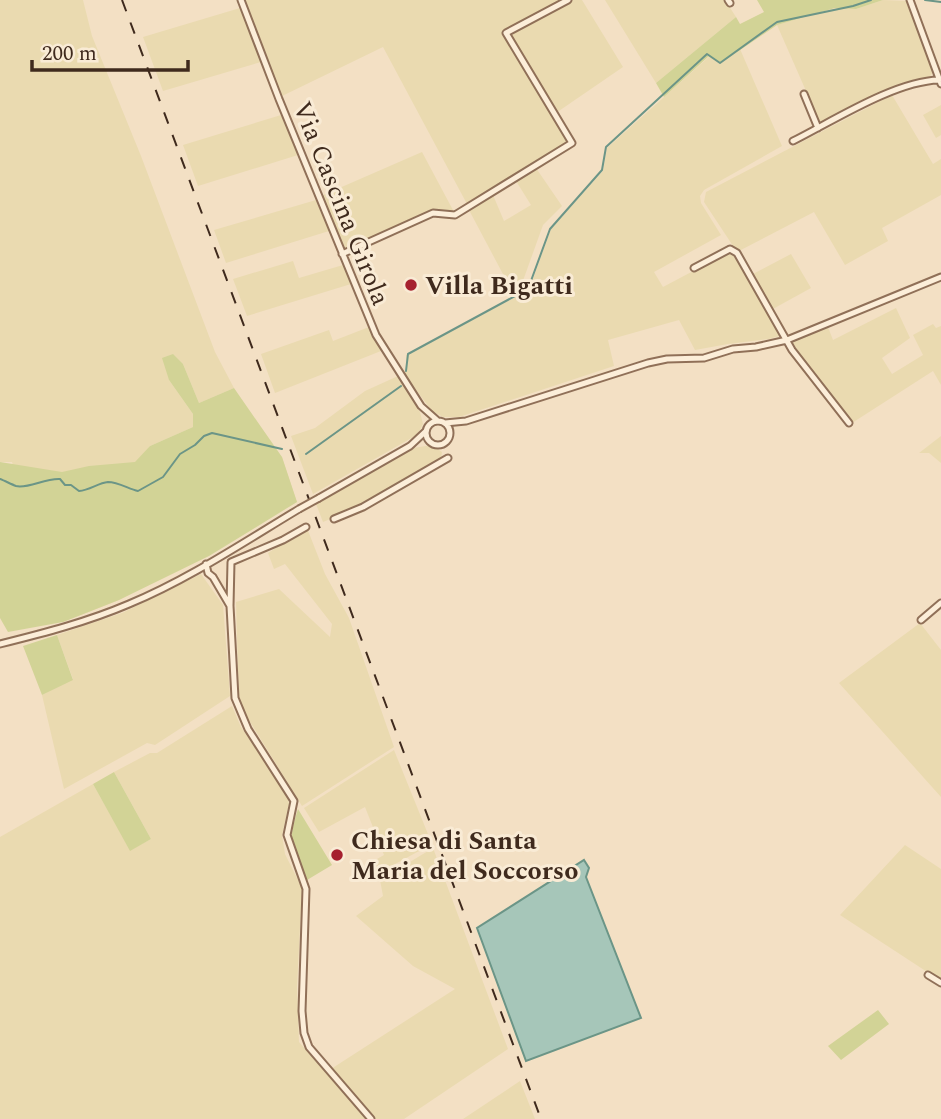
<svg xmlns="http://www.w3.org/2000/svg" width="941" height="1119" viewBox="0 0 941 1119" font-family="Spectral,serif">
<rect width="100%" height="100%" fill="#f3e0c4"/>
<path fill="#eadab0" d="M0,0H83L92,36L141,156L215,352L234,388L199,403L183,364L169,380L193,414V427L150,446L73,564L218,438L282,457L297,502L119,600L63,622L60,621L12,462H0Z
M245,0H582L623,67L553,115L569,142L467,204L383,47L280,97Z
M605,0H725L736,17L656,83Z
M883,0L906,1L933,72L929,78L890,90L821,125L777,25L836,8L856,9Z
M240,8L261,62L163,91L143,37Z
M740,49L782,146L704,190L700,196L701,203L721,235L654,272L663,287L731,251L783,335L769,339L728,344L695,350L679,320L608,340L614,366L459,417H443L432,411L403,373L406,371V355L529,290L551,229L603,171L607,148L710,56L721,63Z
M892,95L933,164L941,159V195L882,228L888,241L845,265L814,212L737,252L704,202L706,192Z
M941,105V135L936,138L923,115Z
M281,115L298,155L198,186L183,145Z
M422,152L454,212H433L343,250L321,196Z
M536,168L562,206L543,225L520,289L513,293L469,210L493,195L504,221L531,205L516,181Z
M316,200L329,231L226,263L214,230Z
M791,254L811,288L771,310L751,275Z
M293,261L299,278L343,265L351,284L247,316L233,279Z
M896,308L910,338L882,358L892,374L923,355L913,335L933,324L936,328L941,326V385L933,371L852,423L849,422L791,346L790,342L828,327L833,340Z
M369,327L381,351L275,393L261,354L329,330L333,341Z
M398,376L420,412L423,424L420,430L415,436L313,494L291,436L315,428L365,391Z
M941,436V463L929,453H919Z
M432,445L442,452L441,458L364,505L323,522L316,504L413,448Z
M307,528L325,574L349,618L394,747L302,806L239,704L236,602L279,589L330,637L332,624L285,564L274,569L268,553Z
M201,574L223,605L230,696L155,745L147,743L64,789L42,695L73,679L57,635L122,613Z
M920,623L941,650V797L839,683Z
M232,706L241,727L287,796L289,804L282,835L285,854L302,888L297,987L299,1042L367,1119H0V837L93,784L130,850L151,839L114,772L150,753H157Z
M394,750L432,844L362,882L354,872L384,855L365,807L319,832L304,808Z
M905,845L941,869V981L840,915Z
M433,848L508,1049L404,1119H375L331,1069L455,989L413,966L356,916L383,896L380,880Z
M520,1081L535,1119H463Z"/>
<path fill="#d2d396" d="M757,0H883L856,9L835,8L777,25L721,63L709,56L664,97L656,83L736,17L740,24L764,12Z
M173,354L183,364L199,403L234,388L282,457L297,502L209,556L119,600L63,622L8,632L0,618V462L62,472L89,466L135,462L150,446L193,427V414L169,380L162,358Z
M57,635L73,680L42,695L23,646Z
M114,772L151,839L130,851L93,784Z
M298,809L332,865L307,880C291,848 287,844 298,809Z
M878,1010L889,1024L841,1060L828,1046Z"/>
<path fill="#a6c6b9" stroke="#6b9587" stroke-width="2" d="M584,860L589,868L586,877L641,1018L526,1061L477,928Z"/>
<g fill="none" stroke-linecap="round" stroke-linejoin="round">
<path stroke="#6b9587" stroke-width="2" d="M925,0L941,2
M406,371L408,354L528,289L550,229L602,170L606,147L707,54L720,63L777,22L853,6L871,0
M306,454L401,386
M0,479C5,481 11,484 16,486C28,489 45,478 60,479L65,485H71L79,491C90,490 98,483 108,482C118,482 129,489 138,491L163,477L180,454L195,445L204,436L212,433L282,449"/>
<defs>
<path id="minor" d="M241,0L279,99L376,335L421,406L438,421
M728,0L730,3
M910,0L941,84
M804,94L818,128
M793,141C833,121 895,81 939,80
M342,254L433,213L455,215L572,143L506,33L568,0
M694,268L730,249L737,253L792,350L849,423
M426 433a12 12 0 1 1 24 0a12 12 0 1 1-24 0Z
M445,423L466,421L648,363L667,359L704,358L733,349L756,347L787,340L941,277
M319,498L410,446L426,431
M334,519L363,507L448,458
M306,527L283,540L231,562L230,606L235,698L248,729L294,801L287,835L306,889L302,1011L304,1033L309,1047L371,1119
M206,564L208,573L213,577L230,606
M921,620L941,603
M0,644C44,633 87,622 129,604C189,579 244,542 299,509
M928,975L941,983"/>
</defs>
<use href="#minor" stroke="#907058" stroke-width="9"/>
<use href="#minor" stroke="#fceed9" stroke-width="5"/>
<path stroke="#3f2a1d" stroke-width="2" stroke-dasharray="12 12" stroke-linecap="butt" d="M122,0L541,1119"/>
<defs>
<path id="minor-bridge" d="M299,509L319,498"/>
</defs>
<use href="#minor-bridge" stroke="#907058" stroke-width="9" stroke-linecap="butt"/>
<use href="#minor-bridge" stroke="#fceed9" stroke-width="5"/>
</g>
<g fill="#a6212f" stroke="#f9ebd5" stroke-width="2.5">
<circle cx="411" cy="285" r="7"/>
<circle cx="337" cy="855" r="7"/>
</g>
<g text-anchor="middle" stroke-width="6" stroke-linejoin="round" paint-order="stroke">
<g font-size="26" fill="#3f2a1d" stroke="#f9ebd5">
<text transform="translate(342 203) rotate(68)" y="9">Via Cascina Girola</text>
</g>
<g font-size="26" font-weight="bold" fill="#3f2a1d" stroke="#f9ebd5" text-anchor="start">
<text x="425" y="294">Villa Bigatti</text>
<text x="351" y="849">Chiesa di Santa<tspan x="351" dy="30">Maria del Soccorso</tspan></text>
</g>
</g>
<path d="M32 60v10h156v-10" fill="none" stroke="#3f2a1d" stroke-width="3.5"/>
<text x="42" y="60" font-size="21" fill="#3f2a1d" stroke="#f9ebd5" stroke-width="5" paint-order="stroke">200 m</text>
</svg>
